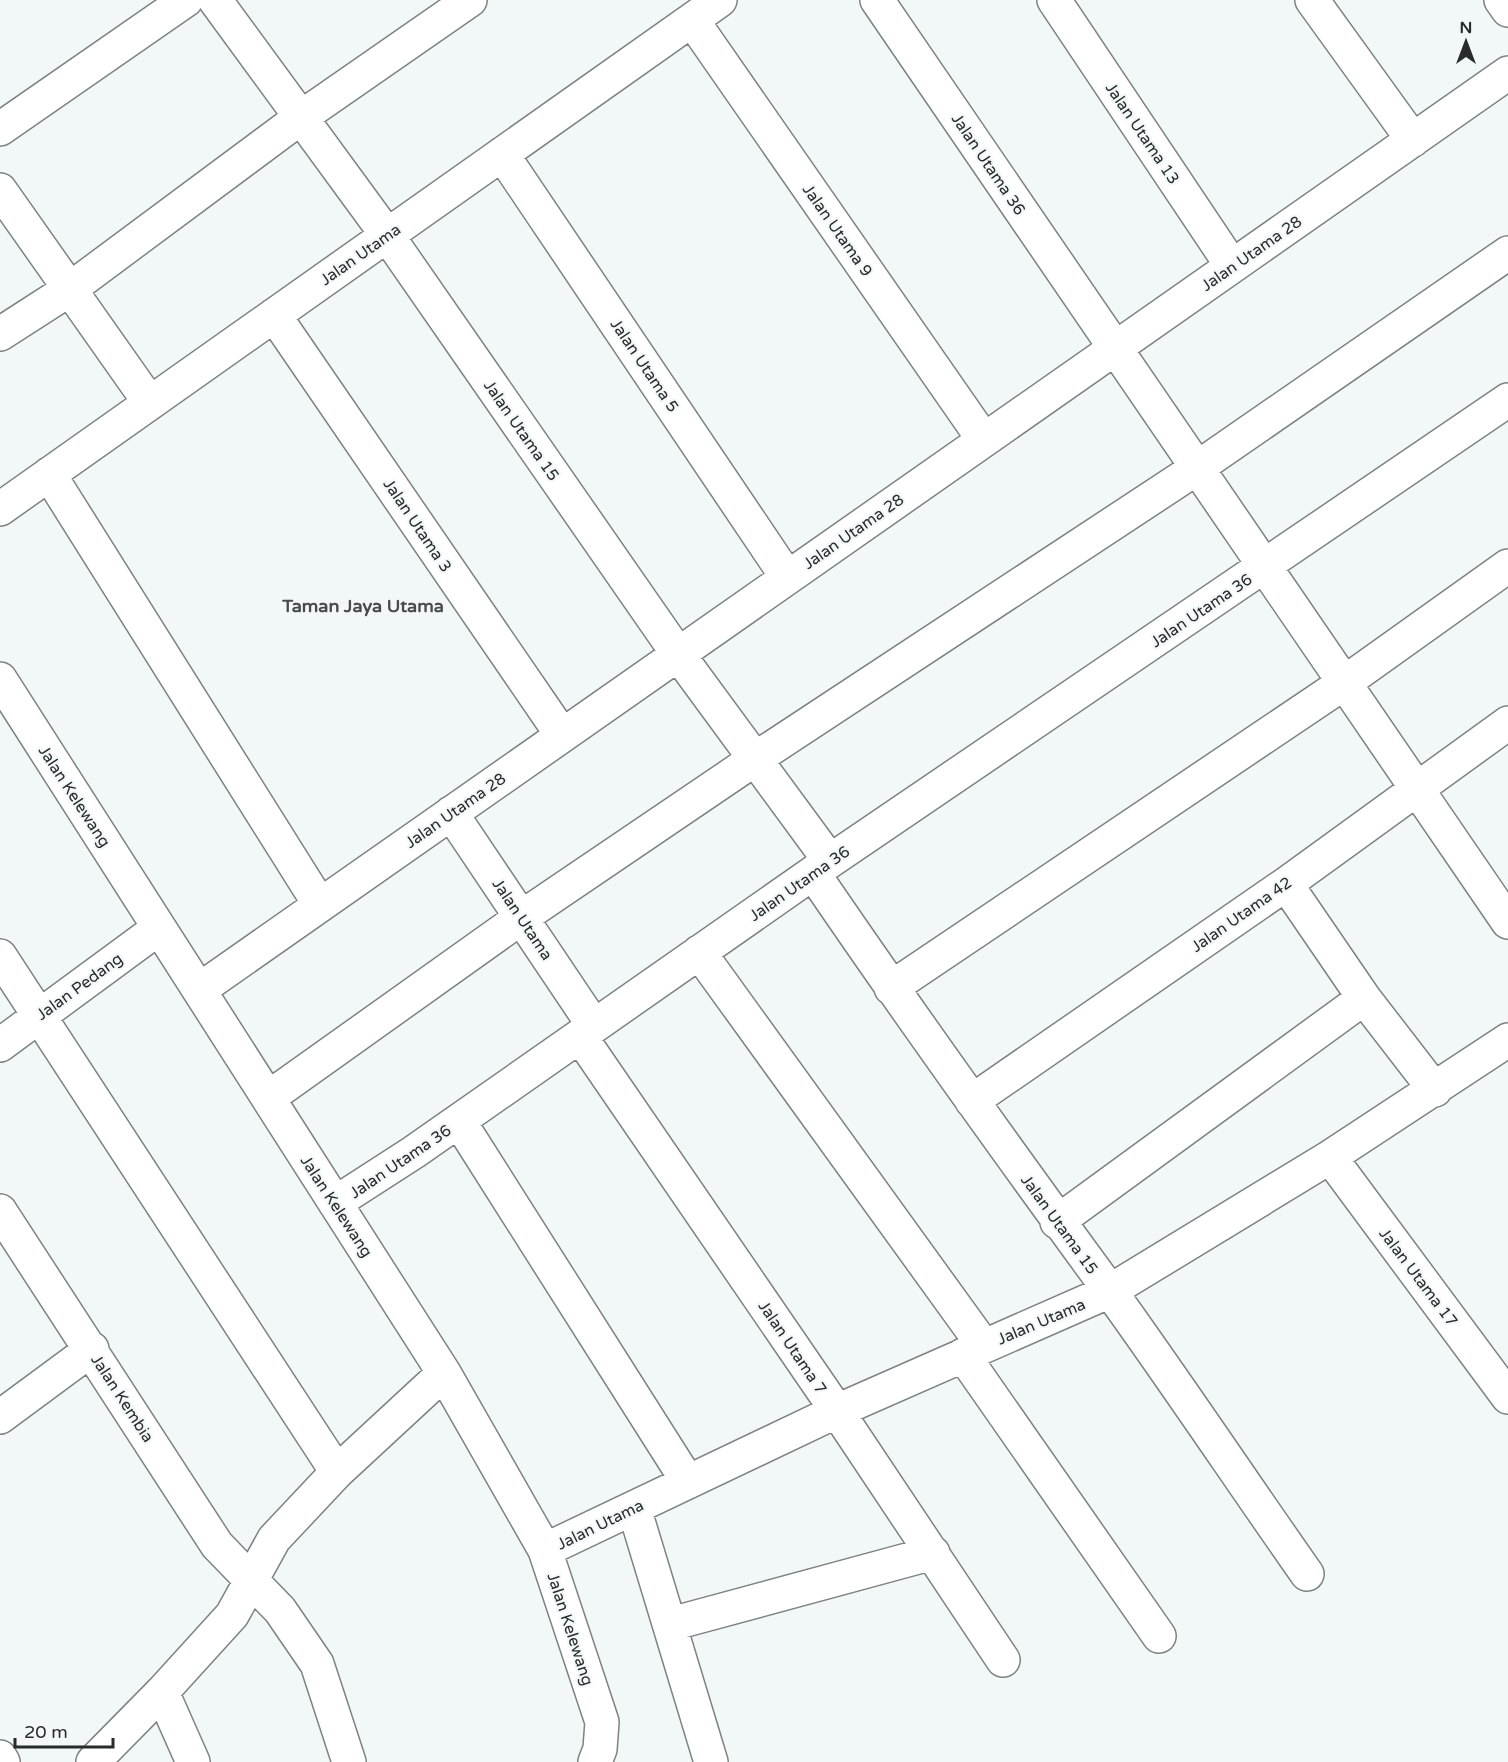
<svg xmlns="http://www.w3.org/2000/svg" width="1508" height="1762" viewBox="0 0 1508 1762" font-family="'Varela Round',sans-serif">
<rect width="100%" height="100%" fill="#f2f7f7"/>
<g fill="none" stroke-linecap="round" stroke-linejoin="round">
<defs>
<path id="minor" d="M215,0L387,235L678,654L830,861
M877,0L1508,922
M1054,0L1232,266
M1312,0L1413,140
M1501,0L1508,10
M692,20L984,440
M0,129L186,0
M502,154L787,577
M0,190L150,403
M274,315L562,735
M0,334L70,289L300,118L470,0
M49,474L320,905
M0,509L720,0
M0,679L444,1373L545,1550L602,1722L600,1749L595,1762
M451,813L594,1026
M813,873C909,1014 1009,1153 1110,1291C1177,1384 1241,1480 1307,1574
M1286,884L1364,998L1435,1090
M699,952L983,1345
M0,956L337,1472
M891,988L1344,683L1508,566
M199,990L1508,73
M580,1036L837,1411L1003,1660
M0,1045L159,928
M268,1098L522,917L755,759L1197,468L1508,253
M972,1101L1286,884L1508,723
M459,1121L688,1482
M1330,1157L1508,1397
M335,1203L414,1152L830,861L1508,400
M0,1211L217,1545L280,1610L317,1664L349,1762
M1057,1222L1364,998
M963,1355L1159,1636
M0,1417L92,1349
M634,1508L711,1762
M545,1550L837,1411L1110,1291L1330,1157L1508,1040
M671,1624L933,1553
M162,1692L193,1762
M0,1757L3,1762
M93,1762L162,1692L232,1615L274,1539L337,1472L444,1373"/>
</defs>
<use href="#minor" stroke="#7d8282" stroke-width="36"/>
<use href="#minor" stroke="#fff" stroke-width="33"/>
</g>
<g text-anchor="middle" stroke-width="4.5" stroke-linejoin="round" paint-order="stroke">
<g font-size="16" fill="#292b2b" stroke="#f2f7f7">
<text transform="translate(1143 133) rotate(56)" y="6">Jalan Utama 13</text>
<text transform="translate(989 164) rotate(56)" y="6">Jalan Utama 36</text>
<text transform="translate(838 230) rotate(55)" y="6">Jalan Utama 9</text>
<text transform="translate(1251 253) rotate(-35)" y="6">Jalan Utama 28</text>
<text transform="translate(360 254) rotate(-35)" y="6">Jalan Utama</text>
<text transform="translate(645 365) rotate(56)" y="6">Jalan Utama 5</text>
<text transform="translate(522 430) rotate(55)" y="6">Jalan Utama 15</text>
<text transform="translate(418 525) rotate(56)" y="6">Jalan Utama 3</text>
<text transform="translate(853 531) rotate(-35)" y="6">Jalan Utama 28</text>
<text transform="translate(1201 610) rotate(-34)" y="6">Jalan Utama 36</text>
<text transform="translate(75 796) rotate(57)" y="6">Jalan Kelewang</text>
<text transform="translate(455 810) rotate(-35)" y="6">Jalan Utama 28</text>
<text transform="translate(799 883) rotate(-35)" y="6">Jalan Utama 36</text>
<text transform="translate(1241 914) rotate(-35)" y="6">Jalan Utama 42</text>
<text transform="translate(523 919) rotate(56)" y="6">Jalan Utama</text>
<text transform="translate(79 986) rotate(-36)" y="6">Jalan Pedang</text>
<text transform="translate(400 1161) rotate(-34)" y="6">Jalan Utama 36</text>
<text transform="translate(337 1206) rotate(57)" y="6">Jalan Kelewang</text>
<text transform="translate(1060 1224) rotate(54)" y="6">Jalan Utama 15</text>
<text transform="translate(1419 1277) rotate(53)" y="6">Jalan Utama 17</text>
<text transform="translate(1041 1321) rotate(-23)" y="6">Jalan Utama</text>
<text transform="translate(793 1347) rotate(56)" y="6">Jalan Utama 7</text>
<text transform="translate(123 1398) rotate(57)" y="6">Jalan Kembia</text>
<text transform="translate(600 1524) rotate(-26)" y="6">Jalan Utama</text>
<text transform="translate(571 1629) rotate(72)" y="6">Jalan Kelewang</text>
</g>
<g font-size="18" font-weight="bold" fill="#484c4b" stroke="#f2f7f7">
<text x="363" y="612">Taman Jaya Utama</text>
</g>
</g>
<g transform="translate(1466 42)" stroke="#f2f7f7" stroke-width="4.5" paint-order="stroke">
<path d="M0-4.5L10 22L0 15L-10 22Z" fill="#292b2b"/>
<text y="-9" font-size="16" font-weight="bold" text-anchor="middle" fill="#292b2b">N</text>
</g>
<path d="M15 1738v9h98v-9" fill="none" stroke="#292b2b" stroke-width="3"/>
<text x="24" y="1738" font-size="18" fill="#292b2b" stroke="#f2f7f7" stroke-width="4.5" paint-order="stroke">20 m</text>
</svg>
